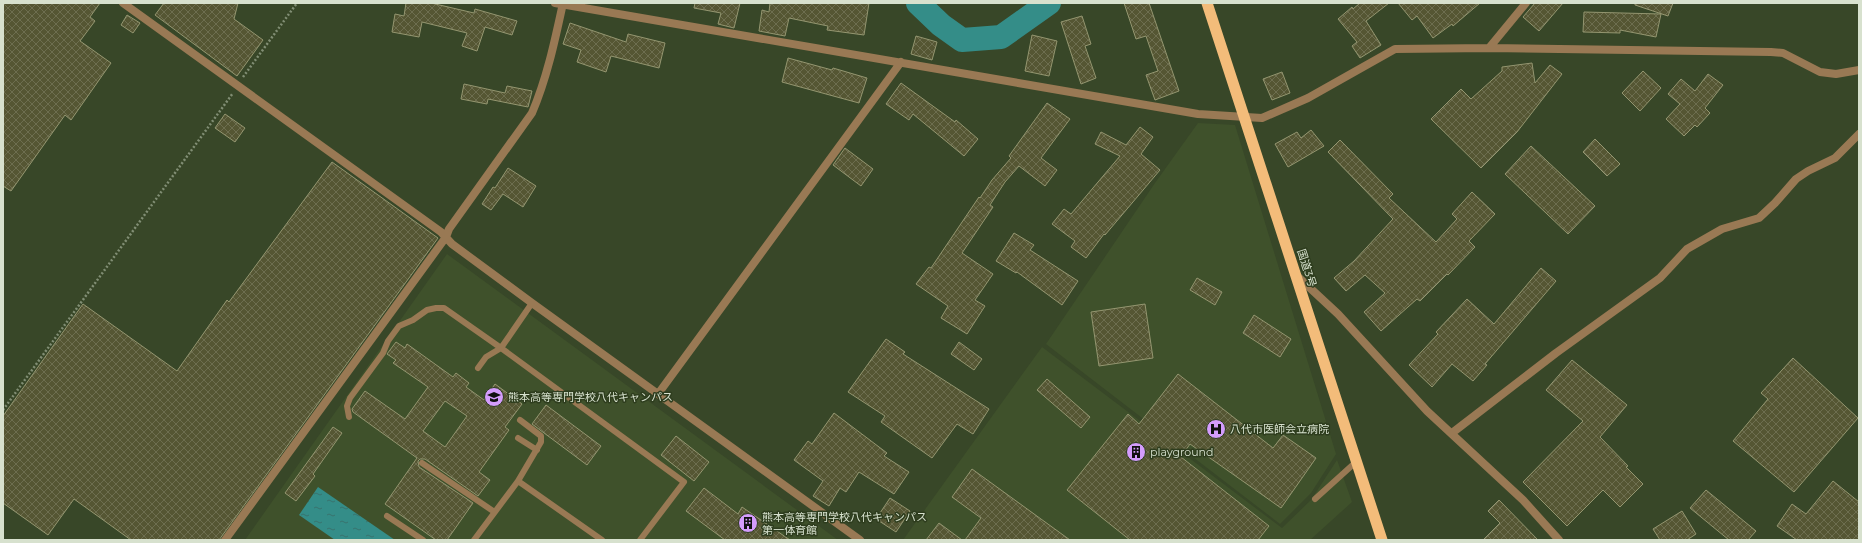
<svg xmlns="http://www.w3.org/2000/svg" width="1862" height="543" viewBox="0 0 1862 543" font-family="Montserrat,'Noto Sans JP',sans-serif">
<defs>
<pattern id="water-ripples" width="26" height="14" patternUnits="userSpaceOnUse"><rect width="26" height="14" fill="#348d88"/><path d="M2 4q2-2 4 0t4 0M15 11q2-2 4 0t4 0" fill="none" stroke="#38736e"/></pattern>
<pattern id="building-cross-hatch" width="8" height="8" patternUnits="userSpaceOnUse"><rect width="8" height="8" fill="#555633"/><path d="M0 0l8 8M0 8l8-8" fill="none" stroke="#6d6e4f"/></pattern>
</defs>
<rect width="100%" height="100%" fill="#384728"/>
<path fill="#3f512b" d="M1198,123L1235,125L1336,454L1311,493L1280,524L1046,344L1155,183Z
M447,254L838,540H245Z
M1042,347L1282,528L1311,500L1337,460L1352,502L1310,540H903Z"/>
<path fill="url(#water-ripples)" d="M318,487L395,540H335L299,515Z"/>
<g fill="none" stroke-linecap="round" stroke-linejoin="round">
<path stroke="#348d88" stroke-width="24" d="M918,3L941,25L962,40L1001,37L1049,3"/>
</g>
<path fill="url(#building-cross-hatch)" stroke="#949670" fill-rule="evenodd" d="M3,3H100L90,17L95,21L80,41L111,63L71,120L65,115L11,191L3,186Z
M164,3H238L234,19L263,40L237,76L155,15Z
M406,3H431L474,13L475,9L517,21L512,35L485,27L477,51L462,46L467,33L422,22L419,37L392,32L395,14L404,16Z
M695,3H740L734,28L718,24L721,13L694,8Z
M770,3H869L864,35L827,30L828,26L789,18L785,36L759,31L762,10L769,12Z
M1124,3H1149L1179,91L1155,100L1146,75L1158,71L1146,36L1136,39Z
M1360,3H1389L1366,21L1381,45L1360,58L1352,46L1357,42L1338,19L1352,7L1353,9Z
M1398,3H1480L1453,26L1452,24L1433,38L1417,16L1412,20Z
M1535,3H1563L1539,31L1523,17Z
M1635,3H1673L1668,16L1635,5Z
M1584,12L1661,14L1656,37L1620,30V33L1583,32Z
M127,15L140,23L133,33L121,25Z
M1082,16L1091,44L1085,46L1096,78L1081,84L1061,22Z
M570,23L626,42L628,34L665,43L659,68L611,56L606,72L577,62L581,50L563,44Z
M1032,35L1057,41L1049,76L1025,71Z
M916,36L937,42L932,60L911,54Z
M788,58L832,70L833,68L867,78L859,103L782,82Z
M1532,63L1535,83L1550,65L1562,74L1517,132L1481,168L1431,119L1461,89L1471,99L1502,71V67Z
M1643,71L1661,88L1640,111L1622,93Z
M1282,72L1290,93L1272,100L1263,79Z
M1708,74L1723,85L1705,108L1710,113L1697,127L1695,125L1684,136L1666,119L1680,104L1668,94L1681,79L1695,91Z
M901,83L955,122L956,120L978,139L964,156L913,114L909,120L886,104Z
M464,84L505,93L507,86L532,91L528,107L488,99L487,104L461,99Z
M1047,103L1070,119L1041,158L1057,170L1045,186L1019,166L1005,182L990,205L993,207L962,253L993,274L975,300L985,306L967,334L941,318L948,306L916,284L929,267L931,268L979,197L980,198L992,180L1011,158L1009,156Z
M225,114L245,128L235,142L215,128Z
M1140,127L1153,137L1141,154L1160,170L1105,235L1104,234L1086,258L1071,247L1075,241L1052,224L1064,209L1071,214L1120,156L1095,144L1101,132L1126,145Z
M1311,130L1324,146L1288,167L1275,144L1297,132L1301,138Z
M1595,139L1620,164L1607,176L1583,152Z
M1340,140L1393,194L1389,198L1436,242L1457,219L1452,214L1472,192L1495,214L1469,241L1475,247L1448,275L1447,274L1420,301L1417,299L1381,331L1364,312L1385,293L1365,275L1346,291L1334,278L1354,261L1393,219L1328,152Z
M1531,146L1595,206L1568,234L1505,174Z
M845,148L873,169L861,186L833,165Z
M332,162L438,238L219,540H131L74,499L48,535L3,503V416L83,304L177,371L227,300L229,302Z
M508,168L536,186L523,207L503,194L491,210L482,204L493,187L495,188Z
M1014,233L1034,245L1030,250L1078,281L1062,305L1017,272L1016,273L996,261Z
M1541,268L1556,281L1485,364L1487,365L1473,381L1452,364L1432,387L1409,365L1438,334L1436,332L1467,299L1494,324Z
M1197,278L1222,292L1215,305L1190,290Z
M1145,304L1153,358L1099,366L1091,312Z
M1254,315L1291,339L1280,357L1243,333Z
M886,339L905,352L903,354L989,409L973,434L957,424L932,458L881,422L885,416L848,392Z
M396,342L405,348L407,344L453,377L456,373L469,383L466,387L484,400L495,384L522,404L505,427L509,430L479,472L490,480L478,496L425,459H420L418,461L419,467L473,503L447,540H436L385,504L417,458L353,412L352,409L365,391L405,419L428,387L393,363L396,360L387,354ZM445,401L467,416L445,447L423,431Z
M959,342L982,359L974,370L951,354Z
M1793,358L1858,418L1794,492L1733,441L1768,399L1761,393Z
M1572,360L1627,405L1600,437L1628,466L1626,467L1643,484L1620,507L1603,490L1567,526L1523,482L1583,421L1546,390Z
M1178,374L1273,448L1283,435L1316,458L1281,508L1190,444L1181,457L1269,526L1258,540H1130L1067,490L1128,414L1139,424Z
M1047,379L1090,417L1081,428L1037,390Z
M546,405L601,446L587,465L532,424Z
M834,413L887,453L884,456L909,472L894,494L859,472L846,492L840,488L829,506L813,496L823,481L794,460L808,441L812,444Z
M333,427L342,433L313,474L315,476L296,501L285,493Z
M676,436L709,462L694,481L661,455Z
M972,469L1070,540H965L981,518L952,497Z
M1833,481L1859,502V540H1797L1777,526L1792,504L1806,514Z
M704,488L738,514L742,507L790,540H725L686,511Z
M1706,490L1756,531L1748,540H1729L1690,508Z
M890,498L910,511L896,532L876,519Z
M1499,500L1538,540H1483L1500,523L1488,511Z
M1682,511L1696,534L1687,540H1660L1653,529Z
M939,523L962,540H926Z"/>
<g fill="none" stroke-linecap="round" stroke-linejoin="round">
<path stroke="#818e74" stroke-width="2.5" stroke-dasharray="2 2" stroke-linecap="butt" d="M243,77L297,3
M3,410L233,93"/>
<path stroke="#997954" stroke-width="6" d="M478,368L486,357L501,348L532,303
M349,417L347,406L350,398L383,353L388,341L399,326L413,320L427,310L436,308H444L501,348L684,482L640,540
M518,438L537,450
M422,463L493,511
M518,481L602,540
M1315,499L1357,461
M387,516L423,540
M474,540L518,481L541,442V436L520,420"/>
<path stroke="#997954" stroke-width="8" d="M123,3L441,232L452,244L532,303L860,540
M555,3L1198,114L1262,118L1308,98L1395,49L1489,48L1771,52L1783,53L1820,72L1836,74L1859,70
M1489,48L1526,3
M1296,275L1338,314L1427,411L1523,500L1559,540
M658,394L901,62
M1452,433L1556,353L1660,278L1687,249L1722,229L1759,218L1775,203L1796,179L1808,171L1835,158L1859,134
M225,540L446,237L449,229L532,113C547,78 555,40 563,3"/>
<path stroke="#f3bc7a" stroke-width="11" d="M1207,3L1382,540"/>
</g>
<defs>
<symbol id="university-disc" viewBox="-11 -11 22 22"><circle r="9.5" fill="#d49cfc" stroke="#2e3d1e"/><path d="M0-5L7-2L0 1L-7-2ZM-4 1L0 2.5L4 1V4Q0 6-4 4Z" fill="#111"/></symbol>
<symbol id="hospital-disc" viewBox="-11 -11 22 22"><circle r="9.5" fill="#d49cfc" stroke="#2e3d1e"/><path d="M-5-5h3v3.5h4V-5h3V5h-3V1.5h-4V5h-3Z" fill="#111"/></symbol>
<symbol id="building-disc" viewBox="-11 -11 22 22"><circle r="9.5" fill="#d49cfc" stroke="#2e3d1e"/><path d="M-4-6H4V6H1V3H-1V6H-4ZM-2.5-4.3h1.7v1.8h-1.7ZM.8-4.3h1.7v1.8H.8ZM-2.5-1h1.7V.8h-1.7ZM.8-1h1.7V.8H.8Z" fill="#111"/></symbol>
</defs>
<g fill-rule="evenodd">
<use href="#university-disc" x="483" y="386" width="22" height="22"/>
<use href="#hospital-disc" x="1205" y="418" width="22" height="22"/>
<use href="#building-disc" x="1125" y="441" width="22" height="22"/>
<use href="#building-disc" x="737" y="512" width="22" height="22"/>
</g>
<g text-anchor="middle" stroke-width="3" stroke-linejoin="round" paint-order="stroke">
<g font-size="11" fill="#d7e1ce" stroke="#2e3d1e">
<text transform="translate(1307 268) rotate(72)" y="4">国道3号</text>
</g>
<g font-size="11" fill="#d7e1ce" stroke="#2e3d1e" text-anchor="start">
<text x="508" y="401">熊本高等専門学校八代キャンパス</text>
<text x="1230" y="433">八代市医師会立病院</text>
<text x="1150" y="456">playground</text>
<text x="762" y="521">熊本高等専門学校八代キャンパス<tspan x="762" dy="13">第一体育館</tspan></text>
</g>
</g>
<rect width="1862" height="543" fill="none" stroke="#d7e1ce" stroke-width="8"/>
</svg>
